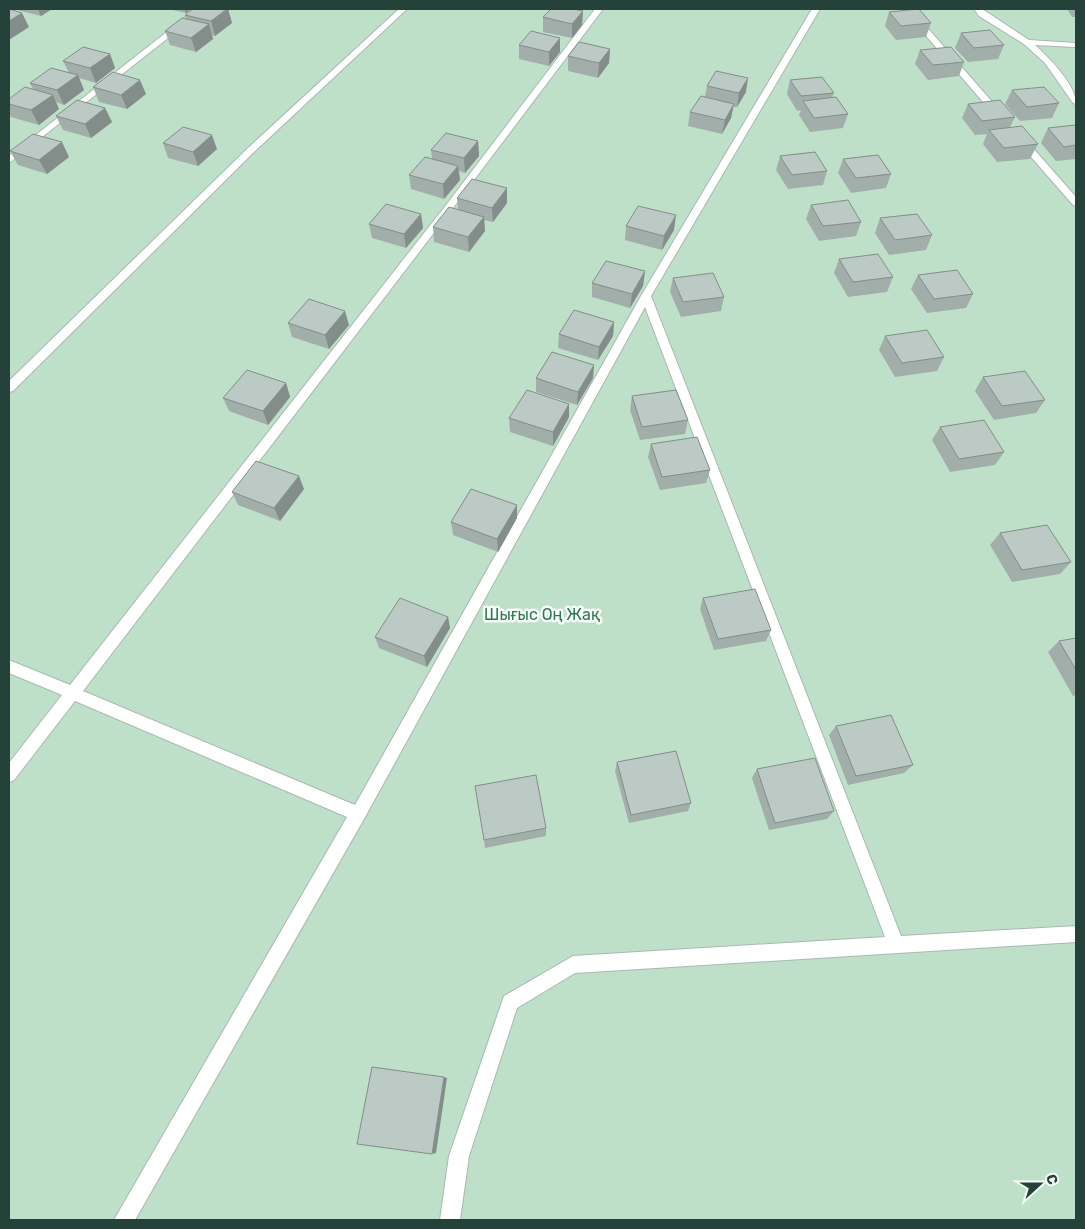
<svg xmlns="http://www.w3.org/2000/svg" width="1085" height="1229" viewBox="0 0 1085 1229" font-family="Rubik,sans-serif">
<rect width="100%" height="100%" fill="#e6efeb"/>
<path fill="#bfe0c8" d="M9,9H1076V1220H9Z"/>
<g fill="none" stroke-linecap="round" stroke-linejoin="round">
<defs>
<path id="lane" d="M196,9H205L9,163V156Z
M399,9H407L254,152L13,391L9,392V381L248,148Z
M595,9H603L456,204L83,691L355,805L641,296L812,9H820L651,296L901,936L1076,926V942L575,973L517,1008L469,1156L460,1220H440L449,1156L504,996L573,956L885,937L645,307L364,819L135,1220H114L347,817L75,701L14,780L9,782V763L62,695L9,673V660L70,685L450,200Z
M903,9H911L1001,112V116H995Z
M974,9H982L1029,40L1076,43V47L1035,45C1049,58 1076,84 1076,104L1073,103L1045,63L1024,44L979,16Z
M1018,138H1024L1076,197V206L1073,205L1018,142Z"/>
</defs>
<use href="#lane" stroke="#a8b8b2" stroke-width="2"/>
<use href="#lane" fill="#fff" fill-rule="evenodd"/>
</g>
<path fill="#a1aea9" d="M16,9H52L41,16L17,10Z
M168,9H191L186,13Z
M228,9L232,23L215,36L212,35L213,39L196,52L170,45L165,31L186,19L185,15Z
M1067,9H1076V17H1072Z
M583,11L582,25L572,38L543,32V17Z
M889,12L931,23L926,37L896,40L885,26Z
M961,33L1004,45L998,59L968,62L955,48Z
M560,38V52L549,66L519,59V45Z
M610,49L609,63L598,78L568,71V56Z
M920,50L964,62L959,76L928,80L915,64Z
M110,54L115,68L96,83L79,78L84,90L64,105L56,102L59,109L39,125L11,117L9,112V99L33,89L30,83L69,73L63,61Z
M790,80L834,93L832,97L848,114L843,128L810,132L799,115L801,110L797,111L787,94Z
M707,86L746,92L737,107H733L731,118L722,134L688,126L690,112L705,97Z
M93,87L146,94L127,109L99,102Z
M1012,90L1059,103L1052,118L1020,121L1005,104Z
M968,104L1015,117L1010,127L1038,144L1030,159L997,162L983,144L987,134L975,135L962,118Z
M105,108L112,122L91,138L63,130L56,116Z
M1076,125V159L1056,161L1041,143L1048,128Z
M478,141L479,156L465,173L459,171L460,180L444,199L411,189L409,175L432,159L431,150Z
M163,143L217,149L198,166L168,158Z
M10,151L69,157L47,174L18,165Z
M780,156L827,171L823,185L788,189L776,170Z
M843,159L891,174L886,188L851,193L838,173Z
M507,188V203L493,222L484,220L485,231L469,252L434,242L433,227L458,210L457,198Z
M811,205L861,222L856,236L819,241L806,219Z
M421,214L423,228L406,248L372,238L369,224Z
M880,218L932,235L926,250L889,255L875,233Z
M626,226L674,230L662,250L625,240Z
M839,259L893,277L887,292L848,297L834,273Z
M645,271L643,286L630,308L592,297V283Z
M918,275L973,294L966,308L927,313L911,289Z
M673,278L724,297L721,311L681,317L670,292Z
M614,322L613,336L598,360L558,348L559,334Z
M288,323L349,325L329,349L292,337Z
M885,336L944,357L937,371L895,377L879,350Z
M594,365L593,378L577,405L536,392V378Z
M983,377L1045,400L1036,413L994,420L975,391Z
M286,383L290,397L268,425L229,411L223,398Z
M632,396L688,420L685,434L640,440L630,410Z
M569,417L553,446L510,432L509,418Z
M940,427L1004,452L995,465L950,472L932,440Z
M651,444L710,470L706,483L660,490L648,457Z
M304,489L280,521L238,505L232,492Z
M517,518L498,552L453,535L451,522Z
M1000,533L1071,562L1060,574L1012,582L990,545Z
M703,598L771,630L766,641L714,650L700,609Z
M448,617L450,628L427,667L379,648L375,637Z
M1076,638V695L1073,696L1048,652L1059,641Z
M836,726L913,765L904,773L848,785L829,735Z
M617,762L691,803L688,811L629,823L615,771Z
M757,769L834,811L827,819L769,830L752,778Z
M546,828V836L485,848L484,840Z"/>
<path fill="#838d89" d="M38,9H52L41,16Z
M184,9H191L186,13Z
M228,9L232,23L215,36L211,21Z
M583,11L582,25L572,38V24Z
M22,13L29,27L9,40V21Z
M209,24L213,39L196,52L191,38Z
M560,38V52L549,66V52Z
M610,49L609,63L598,78L599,63Z
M110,54L115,68L96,83L90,68Z
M78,75L84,90L64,105L57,90Z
M748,78L746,92L737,107L739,93Z
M140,80L146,94L127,109L121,95Z
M53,95L59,109L39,125L31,110Z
M734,104L731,118L722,134L725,120Z
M105,108L112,122L91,138L85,124Z
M212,135L217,149L198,166L193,152Z
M478,141L479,156L465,173L464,158Z
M62,142L69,157L47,174L39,160Z
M458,166L460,180L444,199L443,184Z
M507,188V203L493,222L492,208Z
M421,214L423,228L406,248L404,234Z
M676,215L674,230L662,250L664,236Z
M484,217L485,231L469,252L468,237Z
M645,271L643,286L630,308L632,294Z
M345,311L349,325L329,349L325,335Z
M614,322L613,336L598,360L599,347Z
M594,365L593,378L577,405L578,392Z
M286,383L290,397L268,425L263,411Z
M569,404V417L553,446V432Z
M299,476L304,489L280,521L274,508Z
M517,505V518L498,552L497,539Z
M448,617L450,628L427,667L424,656Z
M444,1077L447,1078L436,1153L432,1154Z"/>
<path fill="#bbcac4" stroke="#838d89" d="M9,9L22,13L9,21Z
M193,9H227L211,21L185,15Z
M551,9H573L583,11L572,24L543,17Z
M919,9L931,23L901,26L889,12Z
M182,18L209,24L191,38L165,31Z
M990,30L1004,45L974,48L961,33Z
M531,31L560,38L549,52L519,45Z
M579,42L610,49L599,63L568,56Z
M83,47L110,54L90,68L63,61Z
M951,47L964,62L933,65L920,50Z
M51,68L78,75L57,90L30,83Z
M716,71L748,78L739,93L707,86Z
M113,72L140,80L121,95L93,87Z
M822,77L834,93L801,96L790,80Z
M25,87L53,95L31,110L9,104V99Z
M1044,87L1059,103L1027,107L1012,90Z
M701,96L734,104L725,120L690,112Z
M836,97L848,114L814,118L803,101Z
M77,100L105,108L85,124L56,116Z
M1000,100L1015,117L982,121L968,104Z
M1076,125V145L1064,147L1048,128Z
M1022,126L1038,144L1004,148L989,130Z
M183,127L212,135L193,152L163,143Z
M446,133L478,141L464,158L431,150Z
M33,134L62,142L39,160L10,151Z
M815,152L827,171L792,175L780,156Z
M878,155L891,174L856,178L843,159Z
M425,157L458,166L443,184L409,175Z
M472,179L507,188L492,208L457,198Z
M848,200L861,222L823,226L811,205Z
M386,204L421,214L404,234L369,224Z
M638,206L676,215L664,236L626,226Z
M449,207L484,217L468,237L433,227Z
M917,214L932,235L895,240L880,218Z
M878,254L893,277L853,282L839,259Z
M606,261L645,271L632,294L592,283Z
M957,270L973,294L934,299L918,275Z
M713,273L724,297L683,302L673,278Z
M309,299L345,311L325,335L288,323Z
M574,310L614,322L599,347L559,334Z
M927,330L944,357L902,363L885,336Z
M552,352L594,365L578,392L536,378Z
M247,370L286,383L263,411L223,398Z
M1025,371L1045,400L1002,406L983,377Z
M527,390L569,404L553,432L509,418Z
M676,390L688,420L642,427L632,396Z
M984,420L1004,452L959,459L940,427Z
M697,437L710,470L662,477L651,444Z
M256,461L299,476L274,508L232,492Z
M471,489L517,505L497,539L451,522Z
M1047,525L1071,562L1022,570L1000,533Z
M755,589L771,630L718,639L703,598Z
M400,598L448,617L424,656L375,637Z
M1076,638V670L1059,641Z
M891,715L913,765L856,776L836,726Z
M676,751L691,803L631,815L617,762Z
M815,758L834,811L775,823L757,769Z
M536,775L546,828L484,840L475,786Z
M372,1067L444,1077L432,1154L357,1144Z"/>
<g text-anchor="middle" stroke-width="5" stroke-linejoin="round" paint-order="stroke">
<g font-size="16" fill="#2d7a4b" stroke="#f7fbf9">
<text x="542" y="620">Шығыс Оң Жақ</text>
</g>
</g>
<rect width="1085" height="1229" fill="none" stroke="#24423a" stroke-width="20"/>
<g transform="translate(1040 1184) rotate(69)" stroke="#f7fbf9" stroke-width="4" paint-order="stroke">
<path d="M0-4L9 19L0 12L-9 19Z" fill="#24423a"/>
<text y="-8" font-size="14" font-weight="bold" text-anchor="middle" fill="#24423a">С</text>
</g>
</svg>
